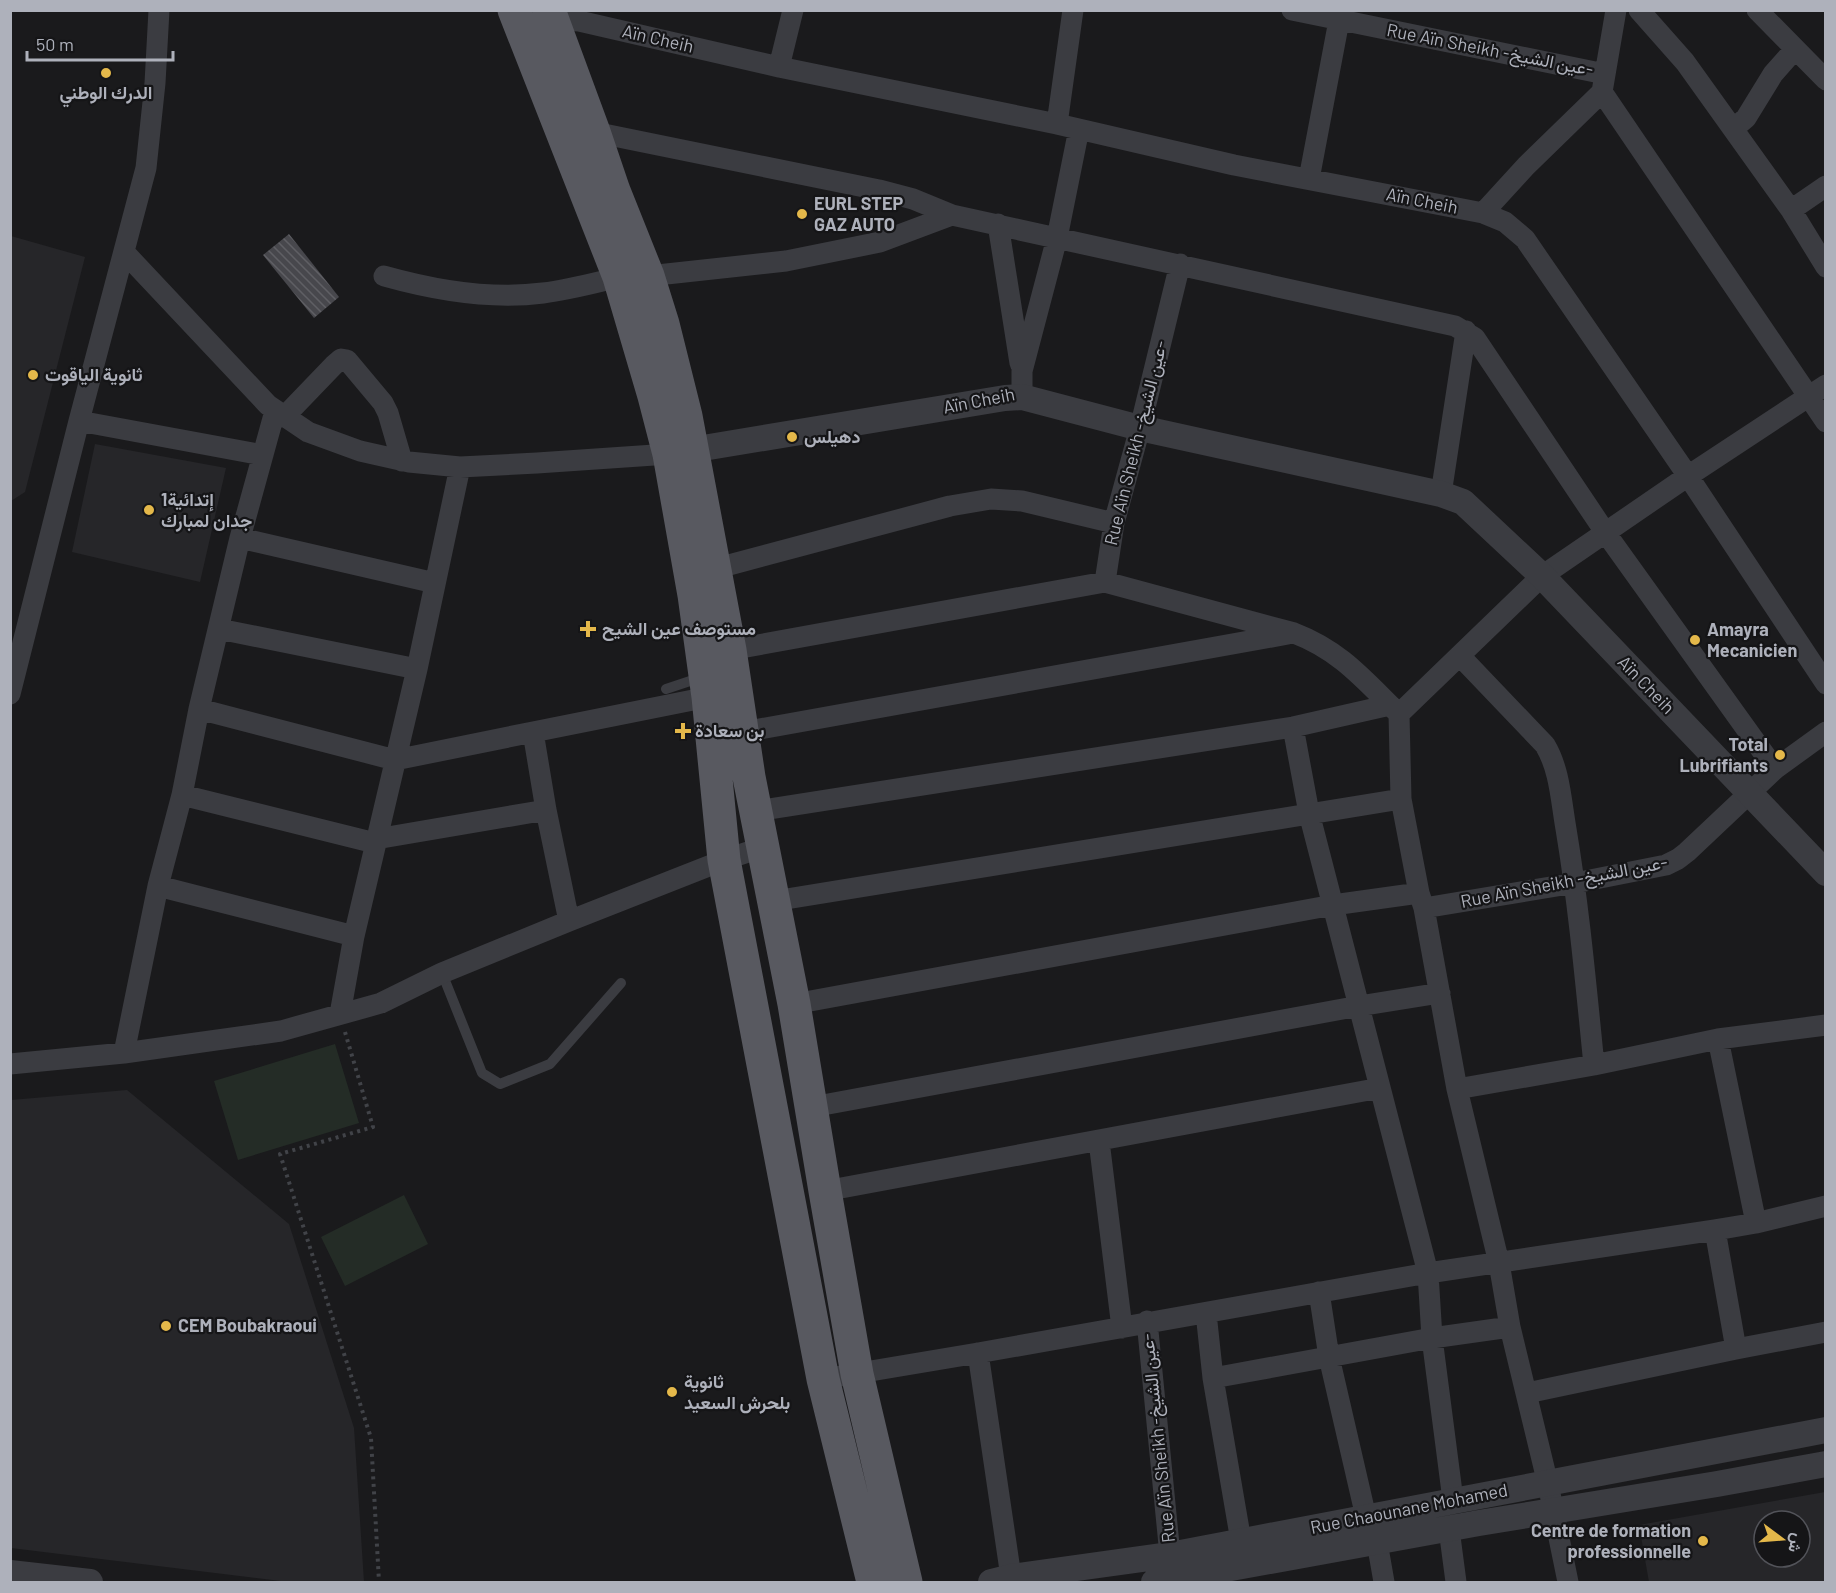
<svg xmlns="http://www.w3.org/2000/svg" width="1836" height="1593" viewBox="0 0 1836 1593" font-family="Barlow,Vazirmatn,sans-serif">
<defs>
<pattern id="building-back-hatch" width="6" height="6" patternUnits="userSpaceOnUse" patternTransform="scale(1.5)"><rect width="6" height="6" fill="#47474c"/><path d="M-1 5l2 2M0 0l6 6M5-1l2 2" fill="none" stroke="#5f5f64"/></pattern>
</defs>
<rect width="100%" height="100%" fill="#1a1a1c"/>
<path fill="#262629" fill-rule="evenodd" d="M11,236L85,257L25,492L11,501Z
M95,444L226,468L200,582L72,552Z
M127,1090L289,1224L354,1428L364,1582H289L11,1548V1100Z
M1825,1492V1582H1649L1639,1525ZM1764,1521H1800V1557H1764Z"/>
<path fill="#242c26" d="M335,1044L359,1123L238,1160L214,1081Z
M404,1195L428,1244L345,1286L321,1237Z"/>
<path fill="url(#building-back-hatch)" d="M289,234L339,297L314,318L263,255Z"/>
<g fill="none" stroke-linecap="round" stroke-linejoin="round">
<path stroke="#414348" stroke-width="4" stroke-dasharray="3 4.5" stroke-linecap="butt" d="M345,1032L373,1127L280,1154L371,1438L379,1582"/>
<path stroke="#3b3c41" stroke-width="10" d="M666,689L702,677
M442,973L482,1073L500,1084L550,1064L621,983"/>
<path stroke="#3b3c41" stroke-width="21" d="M1292,10L1605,74
M1639,10L1685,62L1791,210L1826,267
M1757,10L1826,80
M553,22L566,20L579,21L779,67L1057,124L1234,165L1483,213L1505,222L1525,239L1688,476L1826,684
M779,67L793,10
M1602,92L1826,422
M1057,124L1073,10
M1733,129L1746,118L1773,74L1795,49
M594,132L879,190L913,199L952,215L1455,326L1475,338L1605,532L1775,769
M1309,179L1341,10
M1791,210L1826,186
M1483,213L1526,166L1602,92L1616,10
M998,224L1020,363
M125,253L268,405L308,432L360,451L409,462L460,467L537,463L669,454
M384,276C434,290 491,300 543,293C568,290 594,283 619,277
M648,276L786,261L880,242L952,215
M1022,397V371L1057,238L1079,129
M284,417L334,365L341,359L347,360L383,403L388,413L402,461
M79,421L263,455
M1441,494L1466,331
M240,538L435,583
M714,569L950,506L991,499L1022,501L1114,523
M1105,582L1114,523L1140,428L1180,264
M219,629L417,669
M730,650L1105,582L1294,633C1341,651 1364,680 1399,714
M1460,656L1545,745C1560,770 1561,801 1566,829C1579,907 1586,986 1594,1065
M10,694L79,421L146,168L155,83L159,10
M199,709L395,760L533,732
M1293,727L1309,813L1428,1273L1432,1338L1453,1500
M743,732L1288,634
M182,795L375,843
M756,811L1293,727L1390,705
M376,839L546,810
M158,886L354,936
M774,901L1401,799
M1424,908L1575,883L1666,865L1678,859L1687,852L1775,769L1826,732
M569,921L546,810L533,732L708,697
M794,1004L1333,905L1419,893
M340,1014L354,936L417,669L460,467
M1718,1039L1756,1223
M124,1053L158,886L182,795L199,709L240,538L275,411
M10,1064L124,1053L281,1031L381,1003L442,973L569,921L724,860L763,847
M1457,1089L1594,1065L1718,1039L1826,1025
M812,1107L1359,1006L1440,993
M1099,1141L1122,1328
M825,1191L1380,1088
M1715,1230L1736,1349
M1319,1292L1329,1357L1366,1517
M1206,1313L1213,1378L1241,1541
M1147,1321L1170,1555
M978,1353L1011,1577
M1213,1378L1432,1338L1510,1327
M823,1379L978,1353L1428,1273L1715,1230L1756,1223L1826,1206
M1527,1393L1736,1349L1826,1332
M1449,1529L1456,1582
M1377,1542L1384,1582
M1568,1582L1548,1484L1510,1327L1499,1263L1457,1089L1424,908L1419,893L1401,799L1399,714L1542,576L1688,476L1826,385"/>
<path stroke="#3b3c41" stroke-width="26" d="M673,453L1005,398L1022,397L1140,428L1441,494L1463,502L1542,576L1826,873
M10,1573L90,1582
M991,1582L1011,1577L1170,1555L1826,1430
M1154,1582L1479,1523L1717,1484L1826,1464"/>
<path stroke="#585960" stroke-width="33" d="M514,10L619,277L654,396L669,454L694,595L708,697L724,860L823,1379L873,1582
M549,10L594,132L614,191L648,276L663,324L686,416L730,650L749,777L794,1004L825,1191L857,1374L906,1582"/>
</g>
<g fill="#e4b84a" stroke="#151517" stroke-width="2">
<circle cx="106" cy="73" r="6"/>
<circle cx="802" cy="214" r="6"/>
<circle cx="33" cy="375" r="6"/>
<circle cx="792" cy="437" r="6"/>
<circle cx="149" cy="510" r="6"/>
<path d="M585 620h6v6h6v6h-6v6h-6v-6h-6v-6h6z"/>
<circle cx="1695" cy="640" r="6"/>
<path d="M680 722h6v6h6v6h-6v6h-6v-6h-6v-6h6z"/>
<circle cx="1780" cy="755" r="6"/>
<circle cx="166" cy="1326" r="6"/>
<circle cx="672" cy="1392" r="6"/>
<circle cx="1703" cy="1541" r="6"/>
</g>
<g text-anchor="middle" stroke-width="4.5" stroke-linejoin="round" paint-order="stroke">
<g font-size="18" fill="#aeb1bb" stroke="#151517">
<text transform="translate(658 39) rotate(13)" y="6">Aïn Cheih</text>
<text transform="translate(1490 50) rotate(11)" y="6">Rue Aïn Sheikh -عين الشيخ-</text>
<text transform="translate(1422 201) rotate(11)" y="6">Aïn Cheih</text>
<text transform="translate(979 401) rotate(-11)" y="6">Aïn Cheih</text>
<text transform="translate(1136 443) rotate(-76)" y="6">Rue Aïn Sheikh -عين الشيخ-</text>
<text transform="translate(1646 685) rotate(46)" y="6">Aïn Cheih</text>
<text transform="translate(1564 882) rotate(-11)" y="6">Rue Aïn Sheikh -عين الشيخ-</text>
<text transform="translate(1158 1438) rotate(-96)" y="6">Rue Aïn Sheikh -عين الشيخ-</text>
<text transform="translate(1409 1509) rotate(-11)" y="6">Rue Chaounane Mohamed</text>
</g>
<g font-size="18" font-weight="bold" fill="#aeb1bb" stroke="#151517" text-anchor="start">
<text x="106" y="99" text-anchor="middle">الدرك الوطني</text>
<text x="814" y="210">EURL STEP<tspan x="814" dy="21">GAZ AUTO</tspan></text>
<text x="45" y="381">ثانوية الياقوت</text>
<text x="804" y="443">دهيلس</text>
<text x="161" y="506">1إتدائية<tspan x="161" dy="21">جدان لمبارك</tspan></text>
<text x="602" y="635">مستوصف عين الشيح</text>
<text x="1707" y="636">Amayra<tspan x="1707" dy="21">Mecanicien</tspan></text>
<text x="695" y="737">بن سعادة</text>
<text x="1768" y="751" text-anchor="end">Total<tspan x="1768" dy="21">Lubrifiants</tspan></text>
<text x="178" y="1332">CEM Boubakraoui</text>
<text x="684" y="1388">ثانوية<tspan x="684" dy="21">بلحرش السعيد</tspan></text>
<text x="1691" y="1537" text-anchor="end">Centre de formation<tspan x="1691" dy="21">professionnelle</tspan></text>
</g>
</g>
<rect width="1836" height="1593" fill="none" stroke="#aeb1bb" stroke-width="24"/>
<g transform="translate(1782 1539) rotate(106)"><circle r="28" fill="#151517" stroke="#525359" stroke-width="1.5"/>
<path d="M0-4.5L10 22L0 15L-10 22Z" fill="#e4b84a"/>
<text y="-9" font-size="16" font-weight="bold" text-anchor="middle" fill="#aeb1bb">ش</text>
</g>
<path d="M27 51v9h146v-9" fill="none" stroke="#aeb1bb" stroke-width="3"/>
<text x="36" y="51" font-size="18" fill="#aeb1bb" stroke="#151517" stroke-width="4.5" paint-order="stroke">50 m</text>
</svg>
